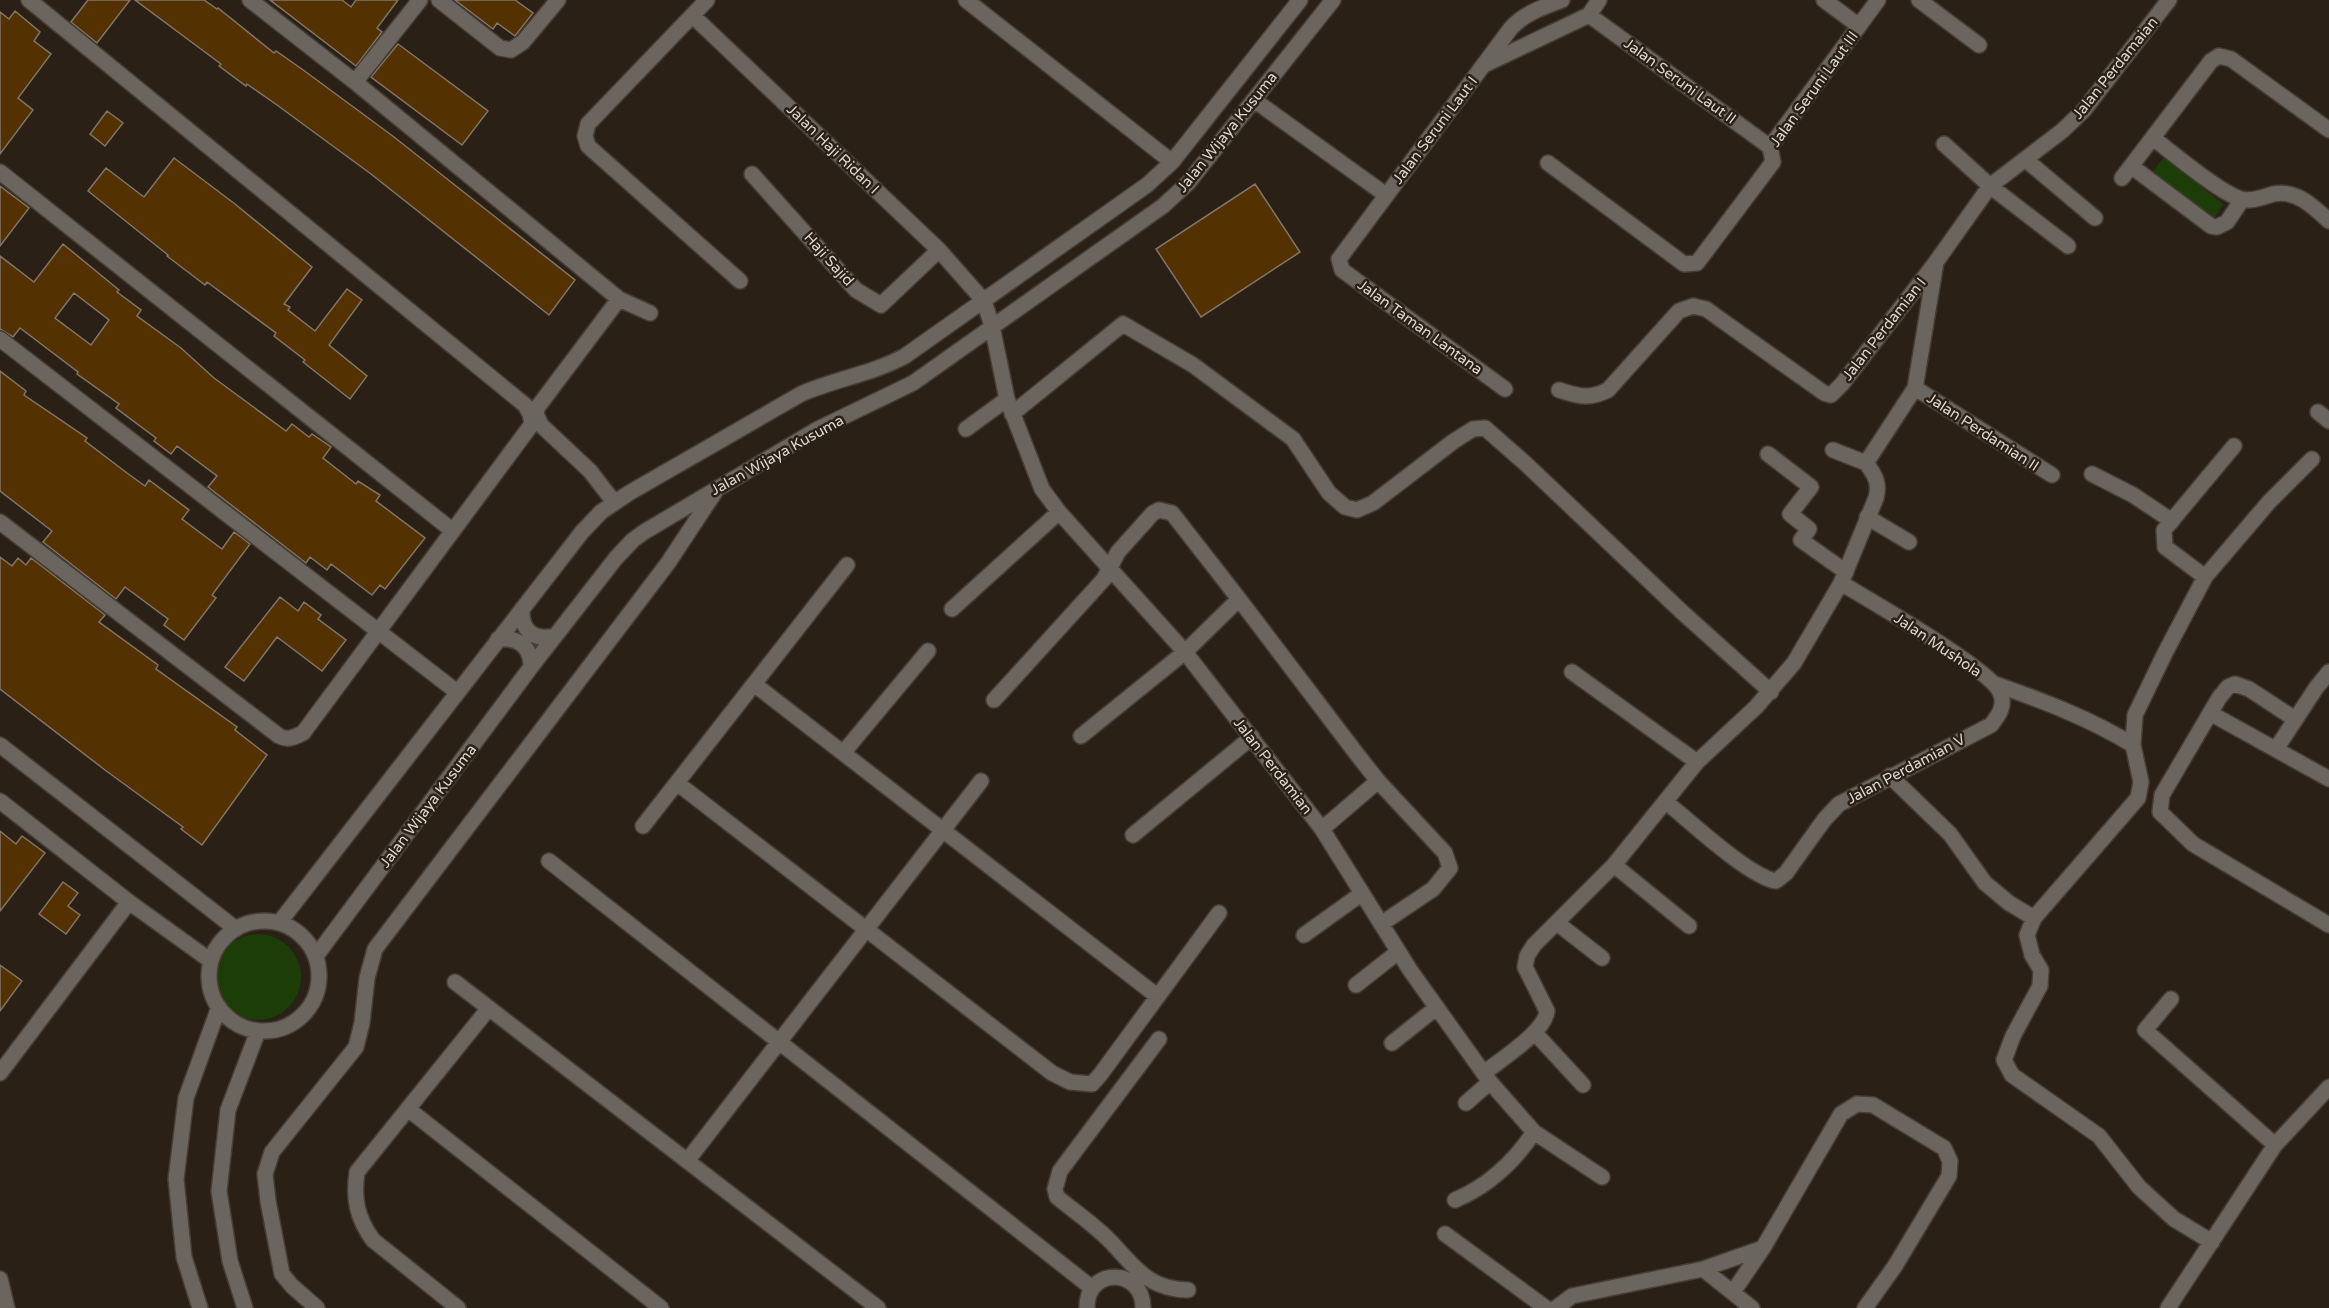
<svg xmlns="http://www.w3.org/2000/svg" width="2329" height="1308" viewBox="0 0 2329 1308" font-family="'Varela Round',sans-serif">
<rect width="100%" height="100%" fill="#2a2015"/>
<path fill="#1d3d08" d="M2164,157L2223,204L2213,221L2152,173Z
M215 977a43 43 0 1 1 86 0a43 43 0 1 1-86 0Z"/>
<path fill="#543101" stroke="#827568" stroke-width="1.5" fill-rule="evenodd" d="M88,0H130L97,43L71,22Z
M135,0H204L217,9L218,8L274,53L276,51L306,72L394,137L575,280L549,315L371,174L277,105L247,84L246,86L219,66L221,64Z
M270,0H342L351,7L356,0H398L377,28L382,32L356,66Z
M455,0H515L533,13L515,36L497,23L493,29Z
M15,11L40,32L34,41L51,54L18,98L33,110L0,154V12L9,19Z
M398,44L488,111L462,145L371,77Z
M107,111L123,123L105,146L90,134Z
M174,158L235,204L312,267L284,304L290,307L288,310L315,331L347,289L362,300L329,345L367,376L350,399L303,362L305,360L274,336L276,333L207,282L205,285L167,256L168,255L88,191L106,168L144,197Z
M1255,184L1300,252L1201,317L1156,249Z
M0,186L29,208L0,246Z
M63,244L119,290L117,292L141,310L137,316L181,348L214,378L286,431L292,424L309,437L312,434L331,447L323,458L356,484L358,481L380,495L376,501L425,538L385,589L380,585L372,595L331,564L327,570L310,557L306,563L208,487L217,476L177,446L171,454L154,441L156,438L116,408L119,404L77,374L78,372L20,328L13,337L0,329V256L34,282ZM74,293L109,320L91,345L55,318Z
M0,371L26,391L24,395L87,438L85,441L127,473L145,486L149,480L189,510L182,519L222,549L234,532L250,544L212,595L216,598L184,640L164,625L168,619L125,587L116,599L43,542L52,531L0,491Z
M0,557L12,566L18,558L26,565L31,558L105,615L99,622L158,665L156,669L237,727L235,730L267,755L202,845L181,829L183,827L105,770L0,689Z
M280,597L298,611L304,602L321,615L318,619L346,640L322,671L277,637L244,681L225,667Z
M0,831L16,844L22,836L45,853L0,911Z
M63,882L78,893L68,906L80,915L66,934L39,914Z
M0,965L22,981L0,1011Z"/>
<g fill="none" stroke-linecap="round" stroke-linejoin="round">
<defs>
<path id="minor" d="M250,0L355,82L619,299L650,313
M439,0L500,48L511,50L523,42L558,0
M707,0L588,124L585,136L588,146L740,281
M966,0L1172,162
M1824,0L1859,26
M1919,0L1979,45
M1589,15L1770,147
M693,16L939,250L984,301L992,326L1007,399L1042,489L1059,512L1185,652L1322,829L1410,970L1490,1082L1534,1132L1602,1177
M1486,64L1589,15L1599,0
M355,82L420,0
M1254,100L1386,195
M2153,138C2174,154 2219,192 2241,199C2252,202 2263,197 2273,194C2296,189 2314,207 2329,221
M1944,144L1990,186L2068,246
M2026,160L2095,218
M1548,163L1684,264L1697,263L1773,162L1770,147L1878,0
M2131,166L2211,226L2217,227L2227,222L2242,200
M0,172L453,531
M752,174L856,290L881,305L939,250
M2122,178L2211,61L2219,56L2231,59L2329,130
M0,339L457,692
M1915,388L2052,475
M1505,389L1342,270L1339,259L1511,28C1525,13 1543,7 1562,0
M1559,390C1579,396 1588,400 1608,390L1679,311L1693,306L1706,309L1824,393L1831,395L1842,384L1936,262L1990,186L2062,131L2084,110L2169,0
M2318,412L2329,421
M1012,414L1123,324L1193,365L1293,439L1329,493L1345,507L1357,510L1373,503L1454,441L1473,429L1485,428L1526,464L1682,612L1771,692
M966,429L1007,399
M1833,450L1866,463
M1768,454L1811,487L1790,514L1809,529L1801,540L1846,572
M2092,474L2133,495L2172,521
M614,502L590,471L541,425L536,414L537,408L619,299
M1867,517L1909,542
M0,522L279,736C288,741 294,737 303,733L532,424L530,414L525,405L29,0
M2205,577L2165,547L2164,530L2234,446
M522,609C521,631 534,641 555,636
M952,609L1059,512
M498,639C518,637 531,646 531,667
M1572,672L1697,762
M754,684L1157,996
M1995,684C2043,701 2089,718 2133,745
M994,700L1104,579L1118,552L1153,513L1159,510L1172,513L1239,599L1356,753L1378,781L1445,853L1450,868L1433,889L1381,924
M2210,713L2329,779
M2295,719L2249,689L2235,684L2228,687L2219,698L2162,795L2160,812L2193,844L2329,925
M1081,736L1185,652L1239,599
M0,745L236,929
M2276,749L2316,688L2329,672
M843,753L928,651
M1890,776L1950,834L1985,883L2009,903L2034,918
M677,783L1052,1073L1070,1082L1092,1084L1100,1075L1219,913
M0,801L129,902L211,961
M1666,802C1691,822 1748,876 1776,881L1786,873L1824,820L1839,804L1991,725C1999,715 2006,705 2000,692C1990,669 1869,600 1841,583
M643,826L847,565
M1322,829L1378,781
M1133,835L1252,737
M549,861L1092,1288
M1614,865L1689,926
M209 976a55 55 0 1 1 110 0a55 55 0 1 1-110 0Z
M279,923L582,532L601,512L629,493L801,394C835,379 872,374 905,356L1147,185L1172,162L1300,0
M1557,923L1602,958
M1304,935L1361,894
M316,956L531,667L616,558L633,540L644,532L818,429L913,383L1163,206L1188,183L1333,0
M455,982L878,1308
M1356,985L1398,952
M2171,999L2145,1030L2275,1145
M1535,1033L1583,1085
M1159,1039L1060,1171L1055,1189L1057,1197C1074,1211 1093,1224 1108,1239C1134,1265 1146,1289 1188,1290
M1392,1043L1436,1008
M0,1073L129,902
M1484,1073C1500,1060 1545,1032 1547,1011L1525,967L1527,956L1534,945L1614,865L1697,762L1756,707L1794,663L1841,583L1876,498C1880,483 1875,475 1866,463L1915,388L1936,262
M1466,1103L1490,1082
M408,1109L661,1308
M687,1161L981,781
M1455,1200C1488,1186 1514,1162 1534,1132
M1445,1234L1546,1308
M2212,1242L2174,1219L2139,1187L2099,1136L2012,1075L2004,1060L2013,1036L2040,986L2041,970L2032,955L2027,935L2034,918L2138,798L2141,782L2133,745L2135,715L2165,653L2205,577L2269,502L2312,459
M1703,1269L1752,1308
M0,1279L7,1308
M1733,1292L1763,1248L1841,1114L1857,1104L1873,1105L1944,1148L1950,1161L1949,1176L1895,1266L1865,1308
M200,1308L184,1257L176,1179L186,1098L219,1007
M245,1308L230,1261L219,1191L228,1110L258,1031
M317,1308L292,1286L282,1274L268,1201L265,1174L272,1152L356,1047L362,1023L367,978L375,949L668,563L715,492
M458,1308L373,1240C357,1218 353,1199 357,1172L489,1008
M1087,1308C1086,1267 1143,1267 1143,1308
M1556,1308L1572,1296L1703,1269L1763,1248
M2168,1308L2275,1145L2329,1087"/>
</defs>
<use href="#minor" stroke="#473d33" stroke-width="18"/>
<use href="#minor" stroke="#6b6560" stroke-width="15"/>
</g>
<g text-anchor="middle" stroke-width="5" stroke-linejoin="round" paint-order="stroke">
<g font-size="15" fill="#ddd6cf" stroke="#2a2015">
<text transform="translate(2115 68) rotate(-51)" y="5">Jalan Perdamaian</text>
<text transform="translate(1680 81) rotate(36)" y="5">Jalan Seruni Laut II</text>
<text transform="translate(1814 89) rotate(-54)" y="5">Jalan Seruni Laut III</text>
<text transform="translate(1435 130) rotate(-53)" y="5">Jalan Seruni Laut I</text>
<text transform="translate(1227 132) rotate(-51)" y="5">Jalan Wijaya Kusuma</text>
<text transform="translate(833 149) rotate(44)" y="5">Jalan Haji Ridan I</text>
<text transform="translate(829 259) rotate(48)" y="5">Haji Sajid</text>
<text transform="translate(1420 327) rotate(36)" y="5">Jalan Taman Lantana</text>
<text transform="translate(1884 329) rotate(-52)" y="5">Jalan Perdamian I</text>
<text transform="translate(1983 432) rotate(33)" y="5">Jalan Perdamian II</text>
<text transform="translate(777 455) rotate(-29)" y="5">Jalan Wijaya Kusuma</text>
<text transform="translate(1938 645) rotate(34)" y="5">Jalan Mushola</text>
<text transform="translate(1273 766) rotate(52)" y="5">Jalan Perdamian</text>
<text transform="translate(1906 769) rotate(-28)" y="5">Jalan Perdamian V</text>
<text transform="translate(428 806) rotate(-53)" y="5">Jalan Wijaya Kusuma</text>
</g>
</g>
</svg>
